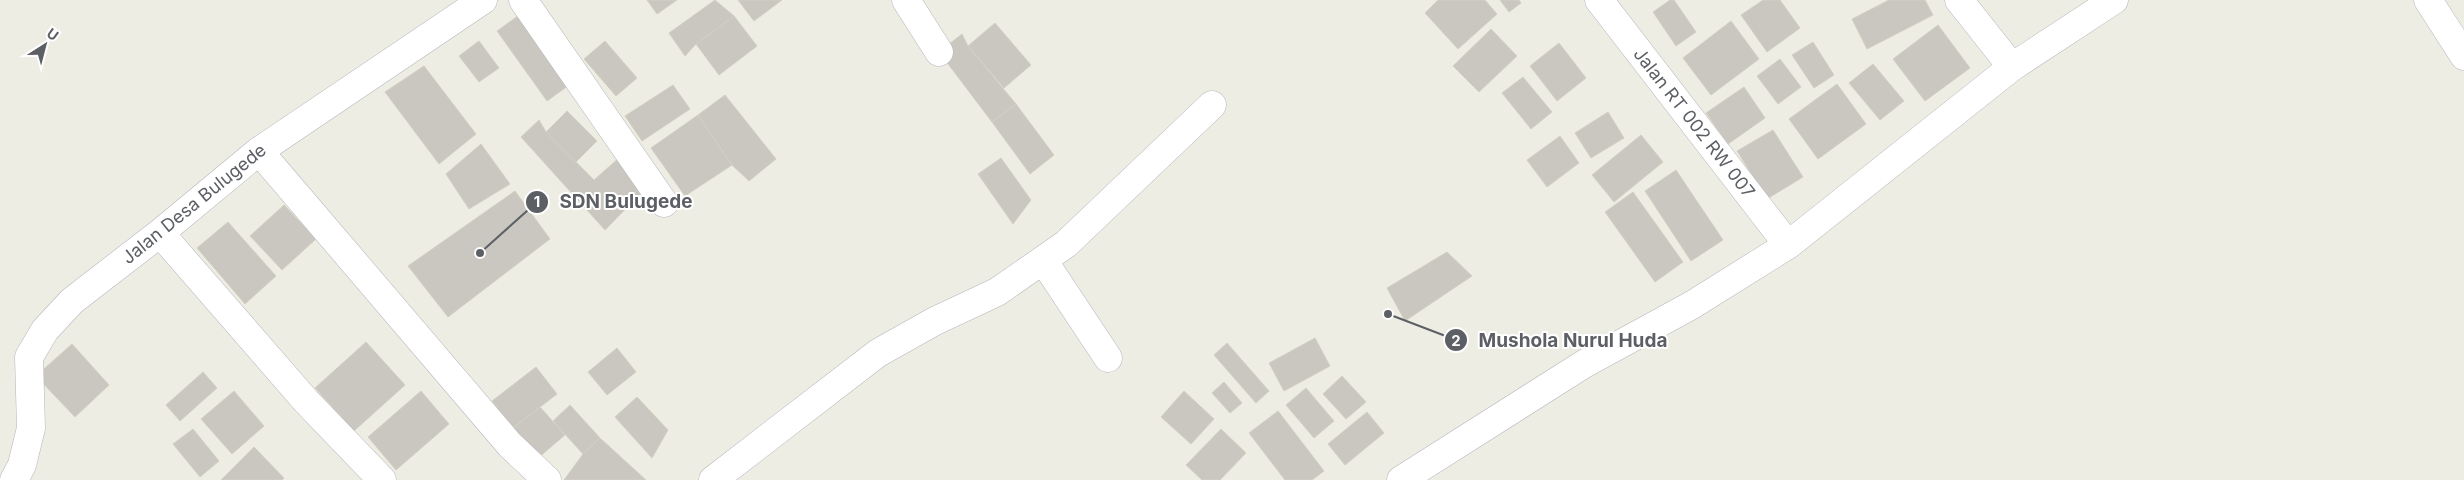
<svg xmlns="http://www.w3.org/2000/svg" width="2464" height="480" viewBox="0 0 2464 480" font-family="Inter,sans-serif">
<rect width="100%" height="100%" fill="#eeede4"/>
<path fill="#cac7c1" stroke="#d3d0c2" d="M647,0H677L657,14Z
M715,0L734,16L696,44L685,56L669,33Z
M738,0H782L754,21Z
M1438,0H1485L1497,14L1458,49L1425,13Z
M1500,0H1519L1521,3L1509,12Z
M1670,0H1674L1696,32L1676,46L1653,12Z
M1763,0H1780L1800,28L1767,52L1741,15Z
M1889,0H1925L1933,15L1867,49L1852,19Z
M522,13L572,83L547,101L497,31Z
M734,16L757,46L719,75L696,44Z
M1731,21L1759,59L1711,95L1683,58Z
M995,23L1031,65L1004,88L968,46Z
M1938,25L1970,68L1925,101L1893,59Z
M1491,29L1517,56L1479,92L1453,66Z
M962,34L968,46L1016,104L992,122L939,52Z
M479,41L499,68L479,82L459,56Z
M605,41L637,78L616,96L584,59Z
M1813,42L1834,75L1814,88L1792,55Z
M1559,43L1586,78L1557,101L1530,66Z
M1780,59L1801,87L1778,104L1757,76Z
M1873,64L1904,101L1880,120L1849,83Z
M424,66L476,134L439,164L385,92Z
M1523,77L1552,112L1531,129L1502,93Z
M1837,84L1866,124L1818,159L1789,119Z
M673,85L690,109L642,141L625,116Z
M1744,87L1765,118L1728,144L1706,113Z
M725,95L776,159L749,181L732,165L698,115Z
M1016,104L1054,155L1030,174L992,122Z
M567,111L597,141L576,162L546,132Z
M1608,112L1624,138L1591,158L1575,133Z
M698,115L732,165L685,196L651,148Z
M539,120L546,132L594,180L620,157L643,191L605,230L521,137Z
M1773,130L1803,177L1767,199L1737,151Z
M1641,135L1663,162L1614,202L1592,175Z
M1560,136L1579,163L1547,187L1527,160Z
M481,144L510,184L469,209L446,174Z
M1001,158L1031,200L1013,224L978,174Z
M1676,170L1723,240L1691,261L1645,191Z
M515,191L550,239L448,317L408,266Z
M1633,192L1683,262L1655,282L1605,212Z
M284,205L316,239L282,270L250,236Z
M228,222L276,276L245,304L197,248Z
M1447,252L1472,276L1405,321L1387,288Z
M1315,338L1330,366L1284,391L1269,363Z
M366,342L405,385L354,431L315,388Z
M1227,343L1269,391L1256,403L1214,355Z
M72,344L109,385L75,417L36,376Z
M617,348L636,372L607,395L588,372Z
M536,367L557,394L513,428L492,401Z
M203,372L217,388L180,421L166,405Z
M1342,376L1366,402L1346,419L1323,394Z
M1224,382L1242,403L1230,413L1212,393Z
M1306,388L1334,421L1314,438L1286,405Z
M234,391L264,426L232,454L201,419Z
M421,391L449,424L396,470L368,437Z
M1184,391L1214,419L1191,444L1161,417Z
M637,397L668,430L652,458L615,417Z
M570,405L600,438L583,454L553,421Z
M540,407L565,435L538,458L513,428Z
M1278,411L1324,471L1312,480H1285L1249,433Z
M1367,412L1384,433L1345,465L1328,444Z
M193,429L219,461L200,477L173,444Z
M1221,429L1246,453L1220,480H1202L1186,465Z
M600,438L646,480H564L583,454Z
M254,447L284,478L282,480H221Z"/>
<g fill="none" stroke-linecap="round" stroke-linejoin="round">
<defs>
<path id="street" d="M523,0L664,203
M906,0L939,52
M1599,0L1788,245
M1959,0L2012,67
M2428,0L2464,56
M259,151L510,445L547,480
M160,233L306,401L382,480
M1043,260L1108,358
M14,480L22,465L31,428L29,357L45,330L72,301L160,233L259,151L483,0
M713,480L878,353L935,321L997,292L1066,244L1212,105
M1401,480L1584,364L1692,305L1788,245L2012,67L2114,0"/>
</defs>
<use href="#street" stroke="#b4b6bb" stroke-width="29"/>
<use href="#street" stroke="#fff" stroke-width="28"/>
</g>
<g text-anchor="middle" stroke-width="4" stroke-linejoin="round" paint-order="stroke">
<g font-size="18" fill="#5c5f64" stroke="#fff">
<text transform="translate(1694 123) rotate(52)" y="6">Jalan RT 002 RW 007</text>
<text transform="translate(194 204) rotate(-39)" y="6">Jalan Desa Bulugede</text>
</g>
</g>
<path fill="none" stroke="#5c5f64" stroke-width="2" d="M480 253L537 202M1388 314L1456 340"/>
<g fill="#5c5f64" stroke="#fff" stroke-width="2">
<circle cx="480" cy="253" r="5"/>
<circle cx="1388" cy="314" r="5"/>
<circle cx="537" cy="202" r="12"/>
<circle cx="1456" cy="340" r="12"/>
</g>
<g font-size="15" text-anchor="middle" font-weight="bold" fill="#fff">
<text x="537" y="207">1</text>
<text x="1456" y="346">2</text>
</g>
<g font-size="19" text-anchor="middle" font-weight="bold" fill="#5c5f64" stroke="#fff" stroke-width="4" stroke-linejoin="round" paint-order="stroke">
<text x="626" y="208">SDN Bulugede</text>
<text x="1573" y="347">Mushola Nurul Huda</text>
</g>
<g transform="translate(45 45) rotate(36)" stroke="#ffffff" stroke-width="4" paint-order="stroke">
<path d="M0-4L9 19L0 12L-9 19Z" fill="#5c5f64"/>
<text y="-8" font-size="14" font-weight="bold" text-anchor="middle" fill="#5c5f64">U</text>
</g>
</svg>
